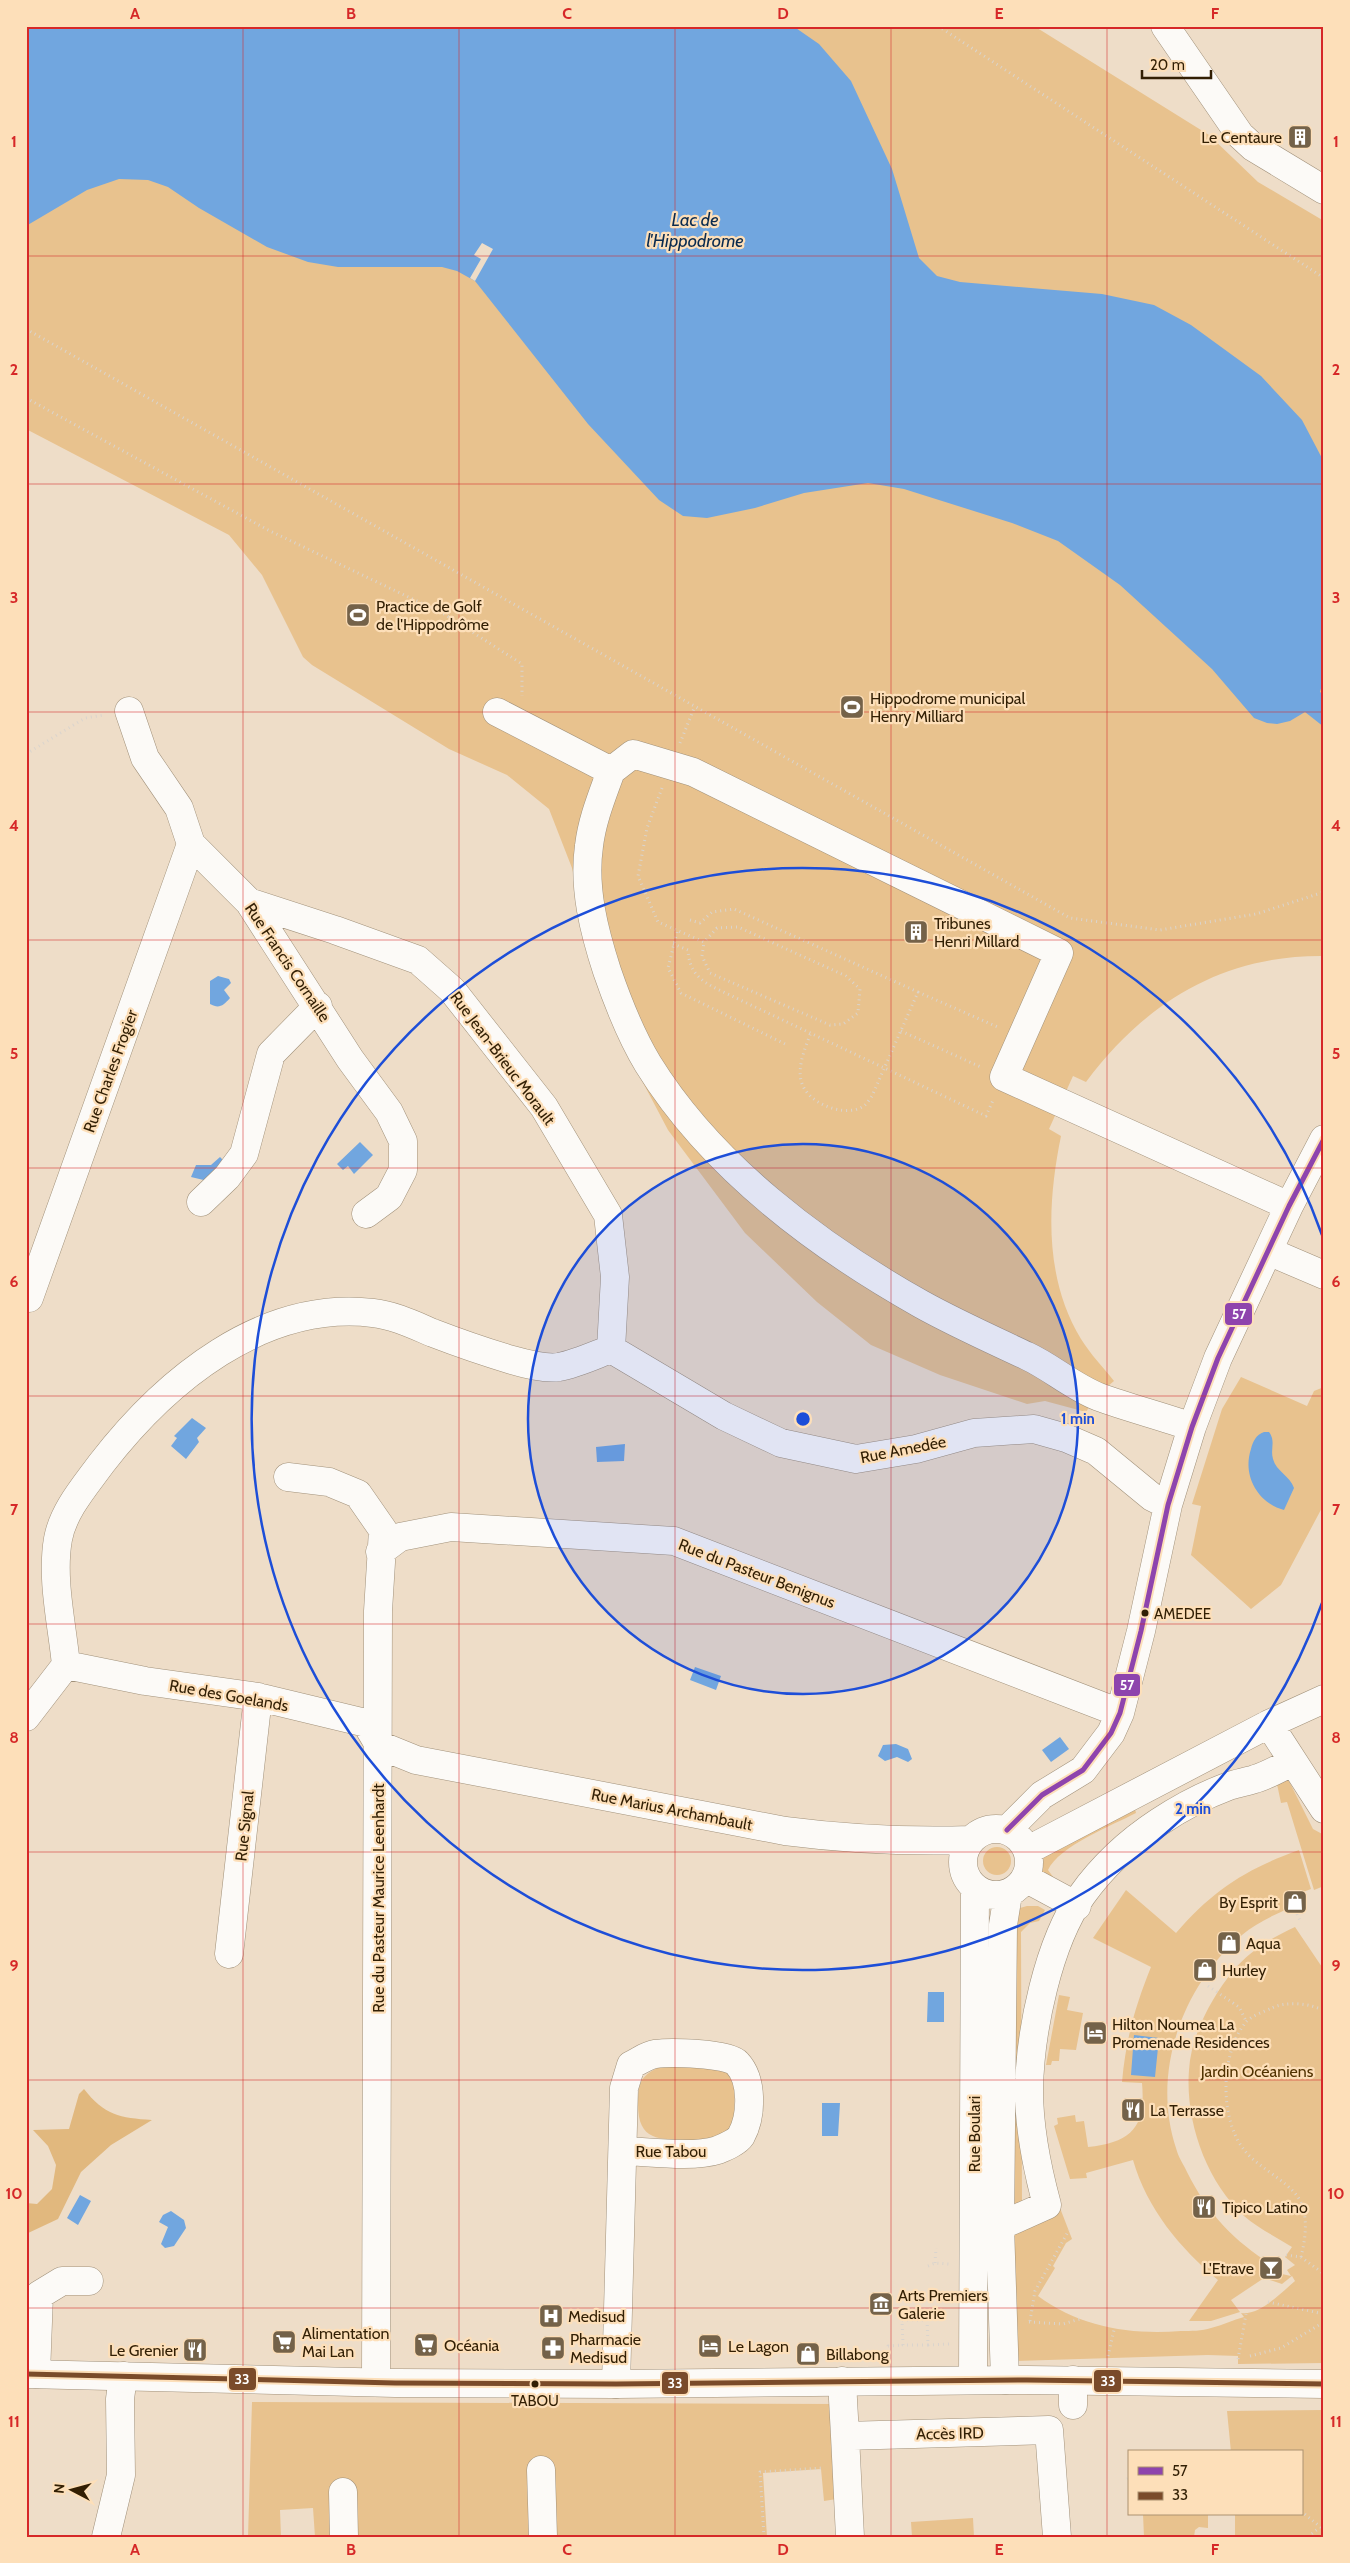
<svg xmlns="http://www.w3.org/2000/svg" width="1350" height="2563" viewBox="0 0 1350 2563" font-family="Cabin,sans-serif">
<rect width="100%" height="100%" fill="#eeddc8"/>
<path fill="#e8c28e" d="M26,26H1034L1209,135L1258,182L1324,221V956C1222,955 1145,1003 1086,1082L1073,1076L1049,1129L1061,1136C1047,1204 1044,1278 1081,1339C1091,1355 1103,1367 1114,1381L1096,1396L1086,1412L1045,1401L1027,1404L940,1375L871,1345L817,1302L745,1233L668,1130L629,1056L603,993L572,868L549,809L507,775L449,749L312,665L303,657L262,575L229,535L26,429Z
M1241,1377L1307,1406L1314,1391L1324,1387V1504L1281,1585L1251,1609L1191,1555L1201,1506L1192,1504L1222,1409Z
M1288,1779L1313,1829L1324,1835V1886L1314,1890L1287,1802L1281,1803L1277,1784Z
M1134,1805L1136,1813C1113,1825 1059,1846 1048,1870L1059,1885L1042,1872L1044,1855Z
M983 1861a14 14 0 1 1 28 0a14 14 0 1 1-28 0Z
M1299,1850L1311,1889L1303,1892L1305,1901C1284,1911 1259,1920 1242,1935C1182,1986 1151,2073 1176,2148C1178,2157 1184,2165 1187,2172C1209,2216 1236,2243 1277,2268L1273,2272L1291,2276L1287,2270L1295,2265L1285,2257L1292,2247C1276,2237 1258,2228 1244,2216C1206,2181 1185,2121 1189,2070C1191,2035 1212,1997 1233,1971C1250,1950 1272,1938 1295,1927L1324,1970V2363L1238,2364V2356L1208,2355L1016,2361L1013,2232L1060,2208L1072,2239L1066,2243L1053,2266L1055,2268L1038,2296C1080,2327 1130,2335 1181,2331C1191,2331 1202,2331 1211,2328C1223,2325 1233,2320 1244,2317L1241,2313C1259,2316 1282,2292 1295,2281L1292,2276L1282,2284L1264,2278L1231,2300L1240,2312L1211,2321H1189L1218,2280C1180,2248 1147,2209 1133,2160L1086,2173L1087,2178L1070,2179L1054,2126L1058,2124L1057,2118L1075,2115L1076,2122L1084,2121L1088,2147C1132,2142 1146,2127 1142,2083L1122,2082C1126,2038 1135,2007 1151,1967L1093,1938L1126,1890L1176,1933C1213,1890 1246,1869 1299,1850Z
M1027,1906H1038L1045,1910L1039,1921L1030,1923L1021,1932L1022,2204L1012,2208L1013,1921L1020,1908Z
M1059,1995L1070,1997L1067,2010L1083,2013L1076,2050L1060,2049L1059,2061H1052L1051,2065H1046Z
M661,2066L722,2067C736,2080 735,2091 734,2109C734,2119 734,2129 725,2136C715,2142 702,2140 691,2140C658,2139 637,2142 638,2101C639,2079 642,2076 661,2066Z
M252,2402L839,2404L843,2498L824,2501L821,2469L763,2473L767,2537H502L485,2535L471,2537H315L313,2508L280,2510L281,2537H248Z
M1324,2410V2537H1235V2514H1301V2452H1231L1227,2411Z
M1143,2514H1208V2528L1199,2527L1195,2530L1194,2537H1144Z
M973,2518L974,2537H912L911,2522Z"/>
<path fill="#e1b87e" d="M84,2089C104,2115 120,2118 152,2120L111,2145L81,2172L58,2219L26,2234V2203L37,2204L52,2189L56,2165L48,2146L33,2130L69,2129L79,2094Z"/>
<path fill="#71a6df" d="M26,26H793L819,44L851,81L892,169L919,258L937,276L960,282L1102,294L1154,305L1191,325L1261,376L1302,420L1324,462V678L1320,692L1324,695V727L1305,712L1290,721L1277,724L1267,723L1254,718L1212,669L1120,585L1058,541L1012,523L904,489L868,483L804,493L755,508L707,518L683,516L659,500L588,424L475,281L457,271L442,267H338L308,262L267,247L199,208L168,187L148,180L119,179L87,190L26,226Z
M218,976L229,979L231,983L224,990L230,998C223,1006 219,1009 210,1004V981Z
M360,1142L373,1155L354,1174L348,1166L343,1170L337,1164Z
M220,1157L227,1164L212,1182L191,1177L196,1165H211Z
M192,1418L206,1428L197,1438L199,1442L186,1459L171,1446L177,1438L174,1436Z
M1264,1432H1269C1276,1441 1270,1449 1273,1459C1276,1471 1290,1476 1294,1488L1284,1510C1258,1503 1242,1476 1251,1449C1253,1441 1256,1435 1264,1432Z
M625,1444L624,1461L597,1462L596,1447Z
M695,1667L721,1676L716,1690L690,1680Z
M1060,1737L1069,1749L1051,1762L1042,1750Z
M896,1744L908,1749L912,1759L908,1762L897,1757L885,1761L878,1756L883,1745Z
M928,1992H944V2022H927Z
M1134,2035L1159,2038L1155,2077L1131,2075Z
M822,2103H840L838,2136H822Z
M80,2195L91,2201L78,2225L67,2218Z
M171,2211L184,2220L186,2228L174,2246L165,2248L161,2244L168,2227L159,2222L163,2215Z"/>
<path fill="#eeddc8" d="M482,243L493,249L475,281L470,278L481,259L474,255Z"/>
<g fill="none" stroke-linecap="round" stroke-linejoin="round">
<defs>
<path id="minor" d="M1165,26L1240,135L1253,147L1324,190
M129,711L145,758L179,808L191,844L249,902L350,1059L389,1112L403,1141V1170L389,1197L366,1214
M497,712L611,771C602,796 592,820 589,846C583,888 594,931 607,971C618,1003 631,1036 648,1064C711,1166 818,1246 921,1304C955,1323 991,1339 1027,1356C1051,1367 1073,1387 1099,1397C1129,1408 1161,1416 1192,1427
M611,771L633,754L693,772L1059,953L1004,1077L1289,1206
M201,1202L227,1177L244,1154L271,1054L318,1006
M1268,1251L1324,1275
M29,1298L191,844
M611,1349L724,1416L781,1443L856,1459L916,1449L974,1433L1034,1429L1066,1438L1096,1451L1152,1497L1168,1505
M288,1477L329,1482L358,1494L383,1530L378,1611L376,2382
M380,1552L400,1537L451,1527L674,1541L1120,1713
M66,1665L145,1681L258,1697L366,1723L379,1745L416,1760L785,1831C847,1839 908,1842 971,1840
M26,1717L66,1665C62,1624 51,1579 58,1539C63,1511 85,1486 101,1464C165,1381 262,1300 373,1313C393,1315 414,1325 433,1333C459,1343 485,1352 512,1360C526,1364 544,1369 559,1367C576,1364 595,1355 611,1349L615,1277L608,1215L544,1107L452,990L418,960L335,930L249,902
M1269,1724L1324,1809
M963 1862a33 33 0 1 1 66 0a33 33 0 1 1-66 0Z
M1007,1830L1042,1795L1083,1770L1111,1733L1120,1713L1141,1631L1168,1505L1192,1427L1218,1358L1289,1206L1324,1139
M1028,1850L1269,1724L1324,1699
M1025,1878L1077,1906
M229,1954L258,1697
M1000,2226L1047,2205C1037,2168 1029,2128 1029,2090C1030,2031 1048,1943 1082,1895C1102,1867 1130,1841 1159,1822C1180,1808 1205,1795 1229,1786C1237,1783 1246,1782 1255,1779C1268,1775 1280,1768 1292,1762
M36,2374L39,2295L62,2281H89
M973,2380L975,1888
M1005,2380L1000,2226L1003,1925L1008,1894
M1073,2380V2405
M842,2381L845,2436
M616,2384L624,2088L631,2065C638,2062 647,2055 655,2054C669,2052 728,2053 737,2063C753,2080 752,2116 741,2136C737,2142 725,2147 718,2150C693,2158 651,2152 623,2151
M541,2470L543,2537
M343,2492L344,2537
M106,2537L121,2475L120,2399L123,2376
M850,2537L845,2436L1049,2430L1057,2537"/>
<path id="major" d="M26,2374L395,2383L616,2384L1027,2380L1324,2384"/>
</defs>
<use href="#minor" stroke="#a1917a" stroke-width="29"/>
<use href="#major" stroke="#a1917a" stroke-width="29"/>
<path stroke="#dad4cd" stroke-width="3" stroke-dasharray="1 4" stroke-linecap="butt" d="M938,26L1324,278
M26,329L1070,918L1160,930L1256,914L1324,892
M26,398L268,530L444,614L522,664V696
M680,743L695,706
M26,754L85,718L104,715
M662,788L647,828L638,876L658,922L704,942L717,928L738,927L846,976L860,989L858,1013L843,1024L830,1025L710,973L702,956L704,942
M690,920L700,923L712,912L734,909L918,992L872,1096C870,1099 867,1103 865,1105C849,1118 816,1106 806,1091C793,1074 805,1049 811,1032
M677,932L668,968L681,993L785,1044
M673,944L688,950C689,971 699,980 717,989L986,1116L994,1098
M918,992L1000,1028
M901,1031L983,1068
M1297,1914L1301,1923
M1208,1986L1239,2007L1246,2021
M1286,2255L1301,2257L1324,2274
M1301,2257C1305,2240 1308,2222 1302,2205C1296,2185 1258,2168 1245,2151C1219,2120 1220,2053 1246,2022C1251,2016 1265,2011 1272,2008C1285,2001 1311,2003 1324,2011
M935,2263L936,2248
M928,2266L935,2263L949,2264
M1268,2302L1324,2314
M902,2320H927L928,2345H903Z
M1030,2321L1035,2291L1069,2230
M1029,2322L1063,2324L1080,2319
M928,2345L949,2344
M889,2356L888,2346L903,2345
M1108,2356L1114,2330
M1250,2356L1281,2348L1324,2322
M1238,2359L1246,2314
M1127,2479L1129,2478
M1301,2511L1324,2530
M764,2537L760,2472L822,2468
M1308,2537L1319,2528"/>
<use href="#minor" stroke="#fcfaf7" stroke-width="28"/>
<use href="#major" stroke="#fcfaf7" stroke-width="28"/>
<defs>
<path id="bus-1" d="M1007,1830L1042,1795L1083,1770L1111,1733L1120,1713L1141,1631L1168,1505L1192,1427L1218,1358L1289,1206L1324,1139"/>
<path id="bus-2" d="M26,2374L395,2383L616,2384L1027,2380L1324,2384"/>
</defs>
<use href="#bus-1" stroke="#fddfb9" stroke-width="9"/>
<use href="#bus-2" stroke="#fddfb9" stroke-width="9"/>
<use href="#bus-1" stroke="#8e44ad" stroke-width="5"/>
<use href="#bus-2" stroke="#7a4b2a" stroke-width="5"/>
</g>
<path fill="none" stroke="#d62828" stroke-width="1" stroke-opacity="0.55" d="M243,26V2537M459,26V2537M675,26V2537M891,26V2537M1107,26V2537M26,256H1324M26,484H1324M26,712H1324M26,940H1324M26,1168H1324M26,1396H1324M26,1624H1324M26,1852H1324M26,2080H1324M26,2308H1324"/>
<circle cx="803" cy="1419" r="275" fill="#1d4ed8" fill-opacity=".12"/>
<g fill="none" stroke="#1d4ed8" stroke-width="2.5">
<circle cx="803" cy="1419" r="275"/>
<path d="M1322 1603A551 551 0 1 1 1322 1235"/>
</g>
<defs>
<symbol id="building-square" viewBox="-11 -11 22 22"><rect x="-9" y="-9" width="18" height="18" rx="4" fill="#746249" stroke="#fddfb9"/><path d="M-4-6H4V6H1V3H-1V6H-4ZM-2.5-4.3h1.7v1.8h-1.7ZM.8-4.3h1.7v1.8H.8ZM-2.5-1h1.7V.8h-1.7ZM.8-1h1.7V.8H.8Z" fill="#fff"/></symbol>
<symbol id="stadium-square" viewBox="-11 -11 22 22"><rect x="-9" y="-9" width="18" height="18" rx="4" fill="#746249" stroke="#fddfb9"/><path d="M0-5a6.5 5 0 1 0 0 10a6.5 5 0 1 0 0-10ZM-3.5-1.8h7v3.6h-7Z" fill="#fff"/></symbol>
<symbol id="shop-square" viewBox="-11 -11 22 22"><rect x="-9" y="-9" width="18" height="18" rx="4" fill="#746249" stroke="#fddfb9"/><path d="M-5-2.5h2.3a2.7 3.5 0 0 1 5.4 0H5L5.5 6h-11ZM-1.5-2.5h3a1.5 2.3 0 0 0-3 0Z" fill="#fff"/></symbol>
<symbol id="hotel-square" viewBox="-11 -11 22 22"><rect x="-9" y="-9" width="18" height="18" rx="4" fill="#746249" stroke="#fddfb9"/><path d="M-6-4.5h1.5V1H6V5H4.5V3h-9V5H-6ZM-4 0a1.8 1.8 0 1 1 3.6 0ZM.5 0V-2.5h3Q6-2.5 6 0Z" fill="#fff"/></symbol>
<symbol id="restaurant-square" viewBox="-11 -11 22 22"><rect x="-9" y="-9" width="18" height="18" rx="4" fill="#746249" stroke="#fddfb9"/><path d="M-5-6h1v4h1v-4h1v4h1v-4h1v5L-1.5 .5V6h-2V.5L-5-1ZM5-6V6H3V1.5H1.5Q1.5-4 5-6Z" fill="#fff"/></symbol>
<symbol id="bar-square" viewBox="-11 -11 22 22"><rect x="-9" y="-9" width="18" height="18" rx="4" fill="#746249" stroke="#fddfb9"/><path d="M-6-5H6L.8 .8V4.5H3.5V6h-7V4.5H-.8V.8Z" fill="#fff"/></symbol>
<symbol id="museum-square" viewBox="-11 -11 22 22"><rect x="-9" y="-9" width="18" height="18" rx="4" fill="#746249" stroke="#fddfb9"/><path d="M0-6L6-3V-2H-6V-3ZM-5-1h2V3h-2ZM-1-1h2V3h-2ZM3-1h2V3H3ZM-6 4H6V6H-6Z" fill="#fff"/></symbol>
<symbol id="hospital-square" viewBox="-11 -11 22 22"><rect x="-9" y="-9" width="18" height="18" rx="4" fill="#746249" stroke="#fddfb9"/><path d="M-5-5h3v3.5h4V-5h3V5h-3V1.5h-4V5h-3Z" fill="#fff"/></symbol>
<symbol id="supermarket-square" viewBox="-11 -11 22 22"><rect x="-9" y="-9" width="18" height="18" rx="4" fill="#746249" stroke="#fddfb9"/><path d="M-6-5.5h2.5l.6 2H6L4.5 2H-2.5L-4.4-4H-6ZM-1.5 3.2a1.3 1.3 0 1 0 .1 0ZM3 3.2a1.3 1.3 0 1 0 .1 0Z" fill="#fff"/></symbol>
<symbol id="pharmacy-square" viewBox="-11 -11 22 22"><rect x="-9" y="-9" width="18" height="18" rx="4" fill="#746249" stroke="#fddfb9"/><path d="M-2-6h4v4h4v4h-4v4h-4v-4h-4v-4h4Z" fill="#fff"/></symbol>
</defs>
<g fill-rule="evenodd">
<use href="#building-square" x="1286" y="123" width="28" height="28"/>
<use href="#stadium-square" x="344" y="601" width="28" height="28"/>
<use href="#stadium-square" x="838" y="693" width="28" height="28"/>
<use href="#building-square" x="902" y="918" width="28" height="28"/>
<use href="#shop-square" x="1281" y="1888" width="28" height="28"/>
<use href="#shop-square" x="1215" y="1929" width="28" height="28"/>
<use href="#shop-square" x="1191" y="1956" width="28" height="28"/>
<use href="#hotel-square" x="1081" y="2019" width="28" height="28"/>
<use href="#restaurant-square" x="1119" y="2096" width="28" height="28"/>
<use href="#restaurant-square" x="1190" y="2193" width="28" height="28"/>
<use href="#bar-square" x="1257" y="2254" width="28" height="28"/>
<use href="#museum-square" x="867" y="2290" width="28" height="28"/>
<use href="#hospital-square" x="537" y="2302" width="28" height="28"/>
<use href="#supermarket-square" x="270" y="2328" width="28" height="28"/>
<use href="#supermarket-square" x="412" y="2331" width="28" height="28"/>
<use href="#hotel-square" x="696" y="2332" width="28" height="28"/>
<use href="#pharmacy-square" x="539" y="2334" width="28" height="28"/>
<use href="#restaurant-square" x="181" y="2336" width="28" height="28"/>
<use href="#shop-square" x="794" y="2340" width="28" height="28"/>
</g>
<g fill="#321f04" stroke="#fddfb9" stroke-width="2">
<circle cx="1145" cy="1613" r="4.5"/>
<circle cx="535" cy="2384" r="4.5"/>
</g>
<g text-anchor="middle" stroke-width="4.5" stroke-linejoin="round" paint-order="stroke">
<g font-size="15" fill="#321f04" stroke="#fddfb9" text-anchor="start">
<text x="1154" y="1619">AMEDEE</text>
<text x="535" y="2406" text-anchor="middle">TABOU</text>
</g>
<g font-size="16" fill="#321f04" stroke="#fddfb9" text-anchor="start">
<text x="1282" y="143" text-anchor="end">Le Centaure</text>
<text x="376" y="612">Practice de Golf<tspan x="376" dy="18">de l'Hippodrôme</tspan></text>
<text x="870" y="704">Hippodrome municipal<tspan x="870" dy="18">Henry Milliard</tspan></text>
<text x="934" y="929">Tribunes<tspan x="934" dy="18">Henri Millard</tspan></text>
<text x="1278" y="1908" text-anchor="end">By Esprit</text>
<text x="1246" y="1949">Aqua</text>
<text x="1222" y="1976">Hurley</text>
<text x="1112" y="2030">Hilton Noumea La<tspan x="1112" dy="18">Promenade Residences</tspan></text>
<text x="1150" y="2116">La Terrasse</text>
<text x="1222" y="2213">Tipico Latino</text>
<text x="1254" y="2274" text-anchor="end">L'Etrave</text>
<text x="898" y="2301">Arts Premiers<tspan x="898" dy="18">Galerie</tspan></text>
<text x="568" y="2322">Medisud</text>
<text x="302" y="2339">Alimentation<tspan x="302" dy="18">Mai Lan</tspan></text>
<text x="570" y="2345">Pharmacie<tspan x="570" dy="18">Medisud</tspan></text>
<text x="444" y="2351">Océania</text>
<text x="728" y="2352">Le Lagon</text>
<text x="178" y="2356" text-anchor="end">Le Grenier</text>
<text x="826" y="2360">Billabong</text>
</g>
<g font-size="16" fill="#321f04" stroke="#fddfb9">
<text transform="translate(288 962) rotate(56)" y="6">Rue Francis Cornaille</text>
<text transform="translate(503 1058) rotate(53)" y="6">Rue Jean-Brieuc Morault</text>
<text transform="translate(110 1071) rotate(-70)" y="6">Rue Charles Frogier</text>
<text transform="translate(903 1449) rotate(-11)" y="6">Rue Amedée</text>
<text transform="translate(757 1573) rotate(21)" y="6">Rue du Pasteur Benignus</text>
<text transform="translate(229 1695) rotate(10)" y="6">Rue des Goelands</text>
<text transform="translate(672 1809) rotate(11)" y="6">Rue Marius Archambault</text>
<text transform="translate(244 1826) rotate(-84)" y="6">Rue Signal</text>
<text transform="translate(378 1898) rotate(-90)" y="6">Rue du Pasteur Maurice Leenhardt</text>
<text transform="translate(974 2134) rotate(-90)" y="6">Rue Boulari</text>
<text x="671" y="2157">Rue Tabou</text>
<text transform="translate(950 2433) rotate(-1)" y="6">Accès IRD</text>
</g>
<g font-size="16" fill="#503200" stroke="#fddfb9">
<text x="1257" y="2077">Jardin Océaniens</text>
</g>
<g font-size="18" font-style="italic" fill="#0a2b4f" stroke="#fddfb9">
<text x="695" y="226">Lac de<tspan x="695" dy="21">l'Hippodrome</tspan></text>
</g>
</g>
<circle cx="803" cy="1419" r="8" fill="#1d4ed8" stroke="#fddfb9" stroke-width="2.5"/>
<g font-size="15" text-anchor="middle" font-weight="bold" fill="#1d4ed8" stroke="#fddfb9" stroke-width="4.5" stroke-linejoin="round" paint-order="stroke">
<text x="1078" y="1424">1 min</text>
<text x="1193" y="1814">2 min</text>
</g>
<g stroke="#fddfb9" stroke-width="2">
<rect x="1224" y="1302" width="29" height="24" rx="5" fill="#8e44ad"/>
<rect x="1113" y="1673" width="28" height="24" rx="5" fill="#8e44ad"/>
<rect x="228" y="2367" width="29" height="24" rx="5" fill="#7a4b2a"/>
<rect x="1093" y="2369" width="29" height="24" rx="5" fill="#7a4b2a"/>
<rect x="661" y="2371" width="28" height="24" rx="5" fill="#7a4b2a"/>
</g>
<g font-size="14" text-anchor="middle" font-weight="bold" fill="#fff">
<text x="1239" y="1319">57</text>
<text x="1127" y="1690">57</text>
<text x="242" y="2384">33</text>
<text x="1108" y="2386">33</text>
<text x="675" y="2388">33</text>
</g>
<rect width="1350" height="2563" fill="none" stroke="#fddfb9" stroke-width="55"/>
<rect x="1128" y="2450" width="175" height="65" fill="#fddfb9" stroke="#ac9271"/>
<rect x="1138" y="2467" width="25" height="8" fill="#8e44ad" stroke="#ac9271"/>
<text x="1172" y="2476" font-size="15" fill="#321f04">57</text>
<rect x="1138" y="2492" width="25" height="8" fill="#7a4b2a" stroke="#ac9271"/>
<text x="1172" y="2500" font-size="15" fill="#321f04">33</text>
<g transform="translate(72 2490) rotate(276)" stroke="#fddfb9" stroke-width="4" paint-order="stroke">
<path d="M0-4L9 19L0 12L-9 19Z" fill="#321f04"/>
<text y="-8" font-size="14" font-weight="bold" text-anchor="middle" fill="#321f04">N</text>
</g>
<path d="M1142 70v8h69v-8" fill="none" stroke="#321f04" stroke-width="2.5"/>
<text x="1150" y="70" font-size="15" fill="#321f04" stroke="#fddfb9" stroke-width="4" paint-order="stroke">20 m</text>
<rect x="28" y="28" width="1294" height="2508" fill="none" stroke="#d62828" stroke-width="2"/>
<g font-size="16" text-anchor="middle" font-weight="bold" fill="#d62828">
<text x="135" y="19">A</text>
<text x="351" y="19">B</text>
<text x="567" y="19">C</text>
<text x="783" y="19">D</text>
<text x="999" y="19">E</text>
<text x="1215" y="19">F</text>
<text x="14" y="147">1</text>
<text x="1336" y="147">1</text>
<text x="14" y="375">2</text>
<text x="1336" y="375">2</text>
<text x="14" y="603">3</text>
<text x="1336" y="603">3</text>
<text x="14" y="831">4</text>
<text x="1336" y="831">4</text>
<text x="14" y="1059">5</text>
<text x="1336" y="1059">5</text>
<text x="14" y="1287">6</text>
<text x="1336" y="1287">6</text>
<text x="14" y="1515">7</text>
<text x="1336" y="1515">7</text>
<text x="14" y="1743">8</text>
<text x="1336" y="1743">8</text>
<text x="14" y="1971">9</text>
<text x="1336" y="1971">9</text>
<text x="14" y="2199">10</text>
<text x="1336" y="2199">10</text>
<text x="14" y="2427">11</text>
<text x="1336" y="2427">11</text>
<text x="135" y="2555">A</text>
<text x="351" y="2555">B</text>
<text x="567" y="2555">C</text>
<text x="783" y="2555">D</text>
<text x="999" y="2555">E</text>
<text x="1215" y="2555">F</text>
</g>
</svg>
